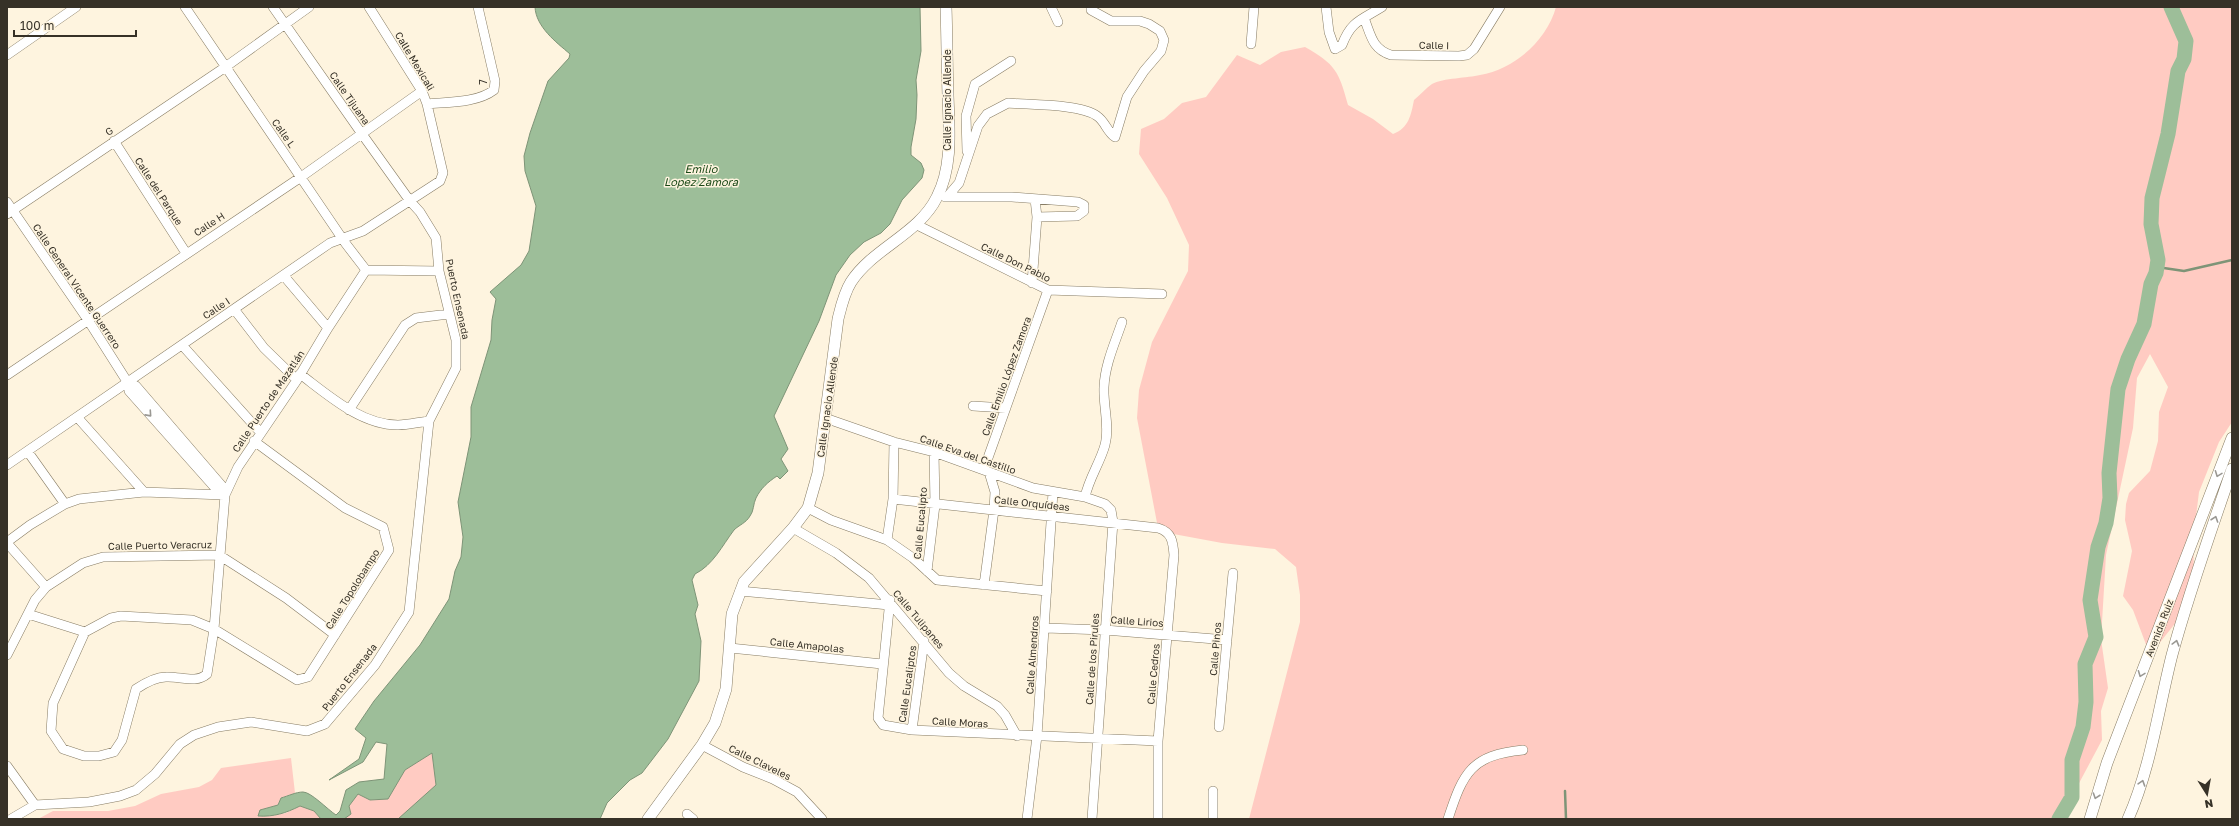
<svg xmlns="http://www.w3.org/2000/svg" width="2239" height="826" viewBox="0 0 2239 826" font-family="'Golos Text',sans-serif">
<rect width="100%" height="100%" fill="#fef4df"/>
<path fill="#ffcbc2" d="M1556,7H2232V422L2219,442L2199,492L2193,541L2194,572L2181,616L2150,655L2133,610L2123,596L2132,551L2125,520L2126,504L2129,493L2150,471L2158,441L2159,412L2168,387L2150,354L2137,378L2133,428L2106,555L2101,639L2108,688L2101,711L2102,740L2060,819H1249L1300,622V595L1296,567L1275,549L1222,543L1168,533L1158,528L1137,418L1139,390L1152,342L1188,271L1189,245L1167,198L1139,154L1141,129L1164,119L1182,103L1206,97L1237,55L1260,65L1281,52L1305,47C1335,64 1339,71 1348,105L1373,119L1393,134C1409,128 1411,115 1414,100C1420,95 1426,88 1432,84C1443,78 1468,78 1480,75C1515,69 1547,40 1556,7Z
M432,753L436,785L403,816L398,819H344L351,814L349,806L358,794L370,800L388,799L405,770Z
M291,758L295,793L281,798L278,805L260,810L271,816L286,813L300,806L314,811L321,819H38L53,811H108L135,806L161,794L199,787L212,780L221,768Z"/>
<path fill="#9dbe99" stroke="#7e9477" d="M535,7H920L921,51L916,80L917,95L916,119L911,147V155L921,163L924,170L922,178L902,200L890,224L881,233L864,242L850,255L836,275L819,321L774,416L788,449L781,459L788,471L780,479L777,476C768,482 761,488 756,498C753,504 754,511 750,516C746,523 739,525 734,530C722,546 713,565 695,574L692,580L698,605L695,614L701,641L699,681L668,739L642,773L630,780L607,803L600,819H398L436,785L432,753L405,770L388,799L370,800L358,794L349,806L351,814L344,819H321L314,811L300,806C286,813 274,817 258,816L260,810L278,805L281,798C288,796 296,792 303,792C311,792 327,809 336,815L340,811L346,790L359,782L384,779L387,744L376,742L363,762L329,780L359,759L366,738L355,729L374,701L420,645L449,599L455,571L461,557L463,537L458,502L471,437V407L491,340L492,320L496,299L490,292L521,265L529,251L536,206L525,171L524,156L530,133L548,81L569,58L570,54C556,42 536,27 535,7Z"/>
<g fill="none" stroke-linecap="round" stroke-linejoin="round">
<path stroke="#7e9477" stroke-width="2.5" d="M2157,267L2184,271L2232,260
M1565,791L1566,819"/>
<path stroke="#9dbe99" stroke-width="15" d="M2059,819L2072,797V760L2083,727L2086,702L2085,664L2096,637L2090,600L2098,547L2106,523L2110,498L2109,473L2118,389L2128,359L2144,324L2151,284L2156,273L2158,260L2151,224L2152,198L2168,134L2178,71L2184,59L2186,41L2171,7"/>
<defs>
<path id="minor" d="M185,7L346,244L366,270
M1051,7L1058,22
M1326,7L1329,32L1335,49L1342,45C1351,21 1361,20 1382,7
M1364,18C1371,35 1372,49 1391,55L1459,56L1467,55L1474,49L1500,7
M1251,44L1254,7
M7,55L76,7
M427,104C448,102 477,103 494,90L495,81L478,7
M114,141L186,253
M967,151L966,116L975,84L1011,61
M945,197H1012L1078,202L1084,205V211L1077,216L1037,217
M947,197L959,183L978,126L987,114L1008,103C1030,105 1081,104 1097,116C1105,121 1107,132 1115,137L1127,97L1144,71L1161,51L1164,40L1160,31L1149,24L1140,21H1111L1091,10V7
M7,202L88,320L128,383L129,391L217,490L225,495
M7,214L224,68L309,7
M915,224L1048,290L1162,294
M366,270L439,271
M284,276L328,328
M1032,283L1037,217L1035,199
M234,309L264,348L297,380
M182,345L260,432
M300,374C328,395 361,425 398,425C408,425 419,422 429,421
M7,375L301,177L422,91
M128,383L136,386L222,486L225,495
M973,406L1006,408
M349,410L405,325L416,318L449,314
M78,418L144,492
M825,418L894,442L934,452L1033,488L1085,497L1105,504L1111,510L1113,522L1092,819
M254,441L345,508L383,527L389,550L308,677L297,680L214,629L192,620L121,616L111,618L85,632L53,703L51,731L63,749L84,756H99L114,752L122,740L136,689C145,683 155,677 166,677C180,676 196,684 207,674L214,629L225,495L238,467L297,380L328,328L366,270
M28,452L65,504
M7,465L330,243L363,231L440,181L443,173L427,104L422,91L369,7
M984,469L1048,290
M1085,497C1089,478 1100,463 1105,445C1110,426 1103,406 1104,387C1105,364 1115,343 1122,322
M893,499L1158,528C1172,532 1173,542 1174,555L1158,741V819
M808,508L831,520L887,540L913,558L937,580L1047,591
M793,528L836,553L869,578L949,673L964,686L997,706L1005,715L1017,736
M887,540L893,499L894,442
M7,542L30,525L65,504L79,499L144,492L224,495
M7,543L46,587
M927,571L935,505L934,452
M984,585L994,510L995,492L989,472
M740,591L889,605
M890,600L878,718L883,725L912,730L1158,741
M28,614L85,632
M1045,628L1105,630L1227,640
M730,648L882,664
M7,655L35,600L46,587L83,563L103,557L219,555L286,598L335,635
M1219,727L1233,573
M912,730L924,641
M702,745L743,767L773,779L797,792L822,819
M7,766L35,805
M687,814L693,819
M11,819L35,805L89,802L120,796L136,790L155,774L180,744L194,735L218,727L251,722L307,731L325,724L375,665L409,612L429,421L456,368V340L439,271L436,238L420,212L410,201L362,134L273,7
M1027,819L1037,736L1053,492
M1213,819V791
M1448,819C1463,773 1471,755 1523,750"/>
<path id="tertiary" d="M648,819L702,745L715,723L726,689L732,614L744,582L793,528L808,508L818,473L838,319C841,307 844,293 851,282C873,248 919,234 937,197C953,166 949,129 948,95C947,66 947,36 946,7
M2090,819L2107,763L2232,438
M2128,819C2151,767 2158,710 2172,655C2189,592 2211,531 2232,469"/>
</defs>
<use href="#minor" stroke="#877c64" stroke-width="10"/>
<use href="#tertiary" stroke="#877c64" stroke-width="12"/>
<use href="#minor" stroke="#fff" stroke-width="9"/>
<use href="#tertiary" stroke="#fff" stroke-width="11"/>
</g>
<defs><path id="oneway-chevron" d="M-2-3.5L2.5 0L-2 3.5" fill="none" stroke-width="1.6" stroke-linecap="round" stroke-linejoin="round"/></defs>
<g stroke="#9a9893">
<use href="#oneway-chevron" transform="translate(149 414) rotate(48)"/>
<use href="#oneway-chevron" transform="translate(2218 474) rotate(111)"/>
<use href="#oneway-chevron" transform="translate(2215 519) rotate(-71)"/>
<use href="#oneway-chevron" transform="translate(2176 643) rotate(-75)"/>
<use href="#oneway-chevron" transform="translate(2141 674) rotate(111)"/>
<use href="#oneway-chevron" transform="translate(2142 783) rotate(-72)"/>
<use href="#oneway-chevron" transform="translate(2096 796) rotate(109)"/>
</g>
<g text-anchor="middle" stroke-width="3" stroke-linejoin="round" paint-order="stroke">
<g font-size="10" fill="#363127" stroke="#fef4df">
<text transform="translate(1434 45) rotate(1)" y="4">Calle I</text>
<text transform="translate(415 61) rotate(59)" y="4">Calle Mexicali</text>
<text transform="translate(483 82) rotate(-90)" y="4">7</text>
<text transform="translate(350 98) rotate(55)" y="4">Calle Tijuana</text>
<text transform="translate(947 100) rotate(-90)" y="4">Calle Ignacio Allende</text>
<text transform="translate(109 131) rotate(-34)" y="4">G</text>
<text transform="translate(284 133) rotate(55)" y="4">Calle L</text>
<text transform="translate(159 191) rotate(57)" y="4">Calle del Parque</text>
<text transform="translate(209 224) rotate(-33)" y="4">Calle H</text>
<text transform="translate(1016 262) rotate(26)" y="4">Calle Don Pablo</text>
<text transform="translate(77 286) rotate(56)" y="4">Calle General Vicente Guerrero</text>
<text transform="translate(458 299) rotate(78)" y="4">Puerto Ensenada</text>
<text transform="translate(216 308) rotate(-34)" y="4">Calle I</text>
<text transform="translate(1006 376) rotate(-70)" y="4">Calle Emilio López Zamora</text>
<text transform="translate(268 401) rotate(-56)" y="4">Calle Puerto de Mazatlán</text>
<text transform="translate(827 407) rotate(-82)" y="4">Calle Ignacio Allende</text>
<text transform="translate(968 454) rotate(19)" y="4">Calle Eva del Castillo</text>
<text transform="translate(1032 503) rotate(6)" y="4">Calle Orquídeas</text>
<text transform="translate(920 523) rotate(-85)" y="4">Calle Eucalipto</text>
<text transform="translate(160 545) rotate(-1)" y="4">Calle Puerto Veracruz</text>
<text transform="translate(352 589) rotate(-58)" y="4">Calle Topolobampo</text>
<text transform="translate(919 619) rotate(50)" y="4">Calle Tulipanes</text>
<text transform="translate(1137 621) rotate(4)" y="4">Calle Lirios</text>
<text transform="translate(2159 628) rotate(-69)" y="4">Avenida Ruiz</text>
<text transform="translate(807 645) rotate(6)" y="4">Calle Amapolas</text>
<text transform="translate(1215 649) rotate(-85)" y="4">Calle Pinos</text>
<text transform="translate(1032 655) rotate(-86)" y="4">Calle Almendros</text>
<text transform="translate(1092 659) rotate(-86)" y="4">Calle de los Pirules</text>
<text transform="translate(1153 674) rotate(-85)" y="4">Calle Cedros</text>
<text transform="translate(349 677) rotate(-52)" y="4">Puerto Ensenada</text>
<text transform="translate(907 684) rotate(-82)" y="4">Calle Eucaliptos</text>
<text transform="translate(960 722) rotate(3)" y="4">Calle Moras</text>
<text transform="translate(760 762) rotate(26)" y="4">Calle Claveles</text>
</g>
<g font-size="11" font-style="italic" fill="#1a4816" stroke="#fef4df">
<text x="701" y="173">Emilio<tspan x="701" dy="13">Lopez Zamora</tspan></text>
</g>
</g>
<rect width="2239" height="826" fill="none" stroke="#363127" stroke-width="16"/>
<g transform="translate(2207 794) rotate(169)" stroke="#fef4df" stroke-width="3" paint-order="stroke">
<path d="M0-3L7 15L0 10L-7 15Z" fill="#363127"/>
<text y="-6" font-size="11" font-weight="bold" text-anchor="middle" fill="#363127">N</text>
</g>
<path d="M14 30v6h122v-6" fill="none" stroke="#363127" stroke-width="2"/>
<text x="20" y="30" font-size="12" fill="#363127" stroke="#fef4df" stroke-width="3" paint-order="stroke">100 m</text>
</svg>
